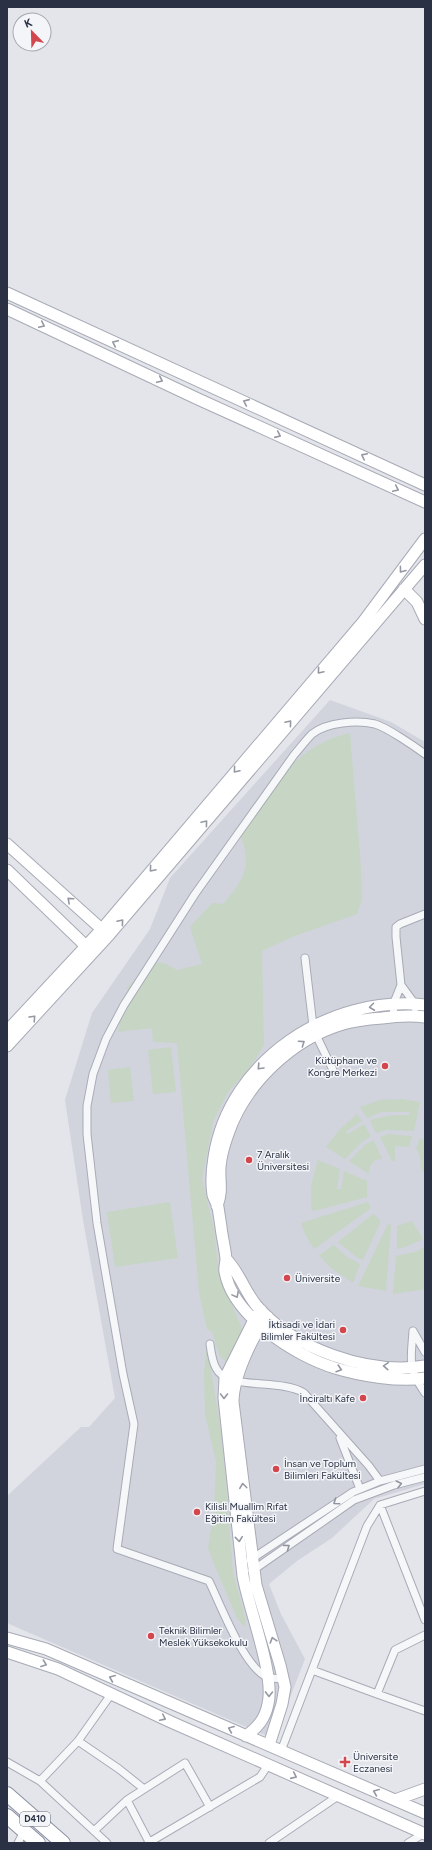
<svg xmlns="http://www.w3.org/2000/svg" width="432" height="1850" viewBox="0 0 432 1850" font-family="Figtree,sans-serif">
<rect width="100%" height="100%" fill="#e3e5eb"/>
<path fill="#d1d4dd" d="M330,700L391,722L425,742V1484L374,1499L332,1538L297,1561L269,1584L281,1614L305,1659L274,1739L9,1624L7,1621V1496L81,1427H89L115,1398L83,1220L65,1100L92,1013L150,929L170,878Z"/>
<path fill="#c6d5c4" d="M350,733L361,867L362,899L357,914L292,937L262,951L264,1045L251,1066L228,1092L213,1122L202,1179L214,1229L219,1274L243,1331L226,1362L220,1357L212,1332L207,1329L199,1292L177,1043L153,1042L152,1028L118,1032L128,987L151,962L164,963L177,970L202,964L190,927L212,903L223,904C245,879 253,865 239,832C270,790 295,745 350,733Z
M171,1047L176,1092L153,1094L148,1050Z
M130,1067L134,1101L111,1103L108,1070Z
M402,1099L420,1102L414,1131L386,1130L376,1133L370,1121L373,1119L392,1115H409L410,1112H381L367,1118L360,1107L380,1100Z
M357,1114L362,1121L346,1131L348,1134L364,1124L371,1136L362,1142L345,1159L326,1147L340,1129Z
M388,1134L412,1136L409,1147L395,1146V1161H392L380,1137Z
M420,1138L425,1140V1170L422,1172C418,1165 424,1160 416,1149Z
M374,1140L382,1159C373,1159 369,1165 369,1174L349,1161L366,1144Z
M318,1160L340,1169L337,1189H341L344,1171L367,1181V1197L314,1211L311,1209V1186Z
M170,1202L178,1258L115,1267L107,1212Z
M368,1202L371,1208L314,1249L305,1234L301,1223Z
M373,1214L380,1219V1223L363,1260L356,1257L338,1242Z
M412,1221L423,1239L408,1246L397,1249V1226Z
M388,1224L391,1225L386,1291L358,1286Z
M334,1245L347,1257L360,1264L353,1283L331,1268L319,1255Z
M425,1247V1289L393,1294L396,1256L415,1252Z
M207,1346L220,1424L225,1471L233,1572L246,1621L244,1627L237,1618L214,1564L208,1548L214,1510L216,1462L205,1414L204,1372Z"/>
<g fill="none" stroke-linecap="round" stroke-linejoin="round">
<defs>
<path id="street" d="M305,958L313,1026L316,1035L333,1070
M401,985L396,937V927L400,924L425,914
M394,1017L393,1005L401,985L415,1004V1008
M413,1331C411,1361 407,1367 425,1393
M413,1331L425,1352
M210,1344C211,1352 212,1361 216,1368C227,1391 280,1378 304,1393L369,1466L380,1481
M340,1438L360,1489
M380,1505L425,1620
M250,1560L353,1492L380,1481L425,1469
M252,1571L354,1500L394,1485L425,1477
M312,1670L377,1694L395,1650L425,1635
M283,1679C278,1678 269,1679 265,1676C243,1664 220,1604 209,1581L117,1549L134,1424L123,1374L97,1223L87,1134V1106L93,1074L106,1039L124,1005L195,894L294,755C300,748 306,740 312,734C327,722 357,720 375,724C386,727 414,746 425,754
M377,1694L425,1711
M78,1741L119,1769L144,1789
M281,1751L367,1526L380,1505L425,1491
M7,1762L40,1781L107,1843
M40,1781L78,1741L112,1693
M127,1800L149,1842
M94,1831L127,1800L185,1763L210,1807
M18,1843L24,1831
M148,1843L260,1777L268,1765
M269,1843L338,1796
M408,1843L423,1834"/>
<path id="secondary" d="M7,293L425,485
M7,309L198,399L425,502
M404,589L417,602L425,619
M7,844L107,934
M7,870L90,950
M425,1005C331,994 229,1060 214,1157C212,1169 211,1183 213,1195C214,1199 217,1203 218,1207C219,1214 220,1220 221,1227C222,1237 225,1248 226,1259C226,1263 224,1267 225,1272C233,1316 295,1356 335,1368C361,1376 399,1382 425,1378
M7,1031L102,929L363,622L425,539
M7,1046L109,935L425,565
M217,1206C223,1190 219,1182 220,1167C221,1155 224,1145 228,1134C245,1084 292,1039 343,1024C356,1020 369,1019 382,1018C396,1016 411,1015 425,1017
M226,1259C239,1272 244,1290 256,1305C293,1349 368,1375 425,1366
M268,1317C252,1335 233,1378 233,1402L256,1585L280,1665L285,1687L282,1704L269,1745
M7,1638L46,1649L425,1813
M7,1652L58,1669L171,1722L425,1834
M246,1736C258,1727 265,1719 268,1704C275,1674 249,1610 243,1576L224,1398L225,1378L254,1320L261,1310
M395,1800L425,1789"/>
<path id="highway" d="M7,1794L63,1843
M7,1816L38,1843"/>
</defs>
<use href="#street" stroke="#a8abb6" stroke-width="9"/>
<use href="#secondary" stroke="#a8abb6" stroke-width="13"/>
<use href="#highway" stroke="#8a91a3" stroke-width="16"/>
<use href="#street" stroke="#f6f7f9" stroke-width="7"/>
<use href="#secondary" stroke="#fff" stroke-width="11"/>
<use href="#highway" stroke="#fff" stroke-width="14"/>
</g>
<defs><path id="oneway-chevron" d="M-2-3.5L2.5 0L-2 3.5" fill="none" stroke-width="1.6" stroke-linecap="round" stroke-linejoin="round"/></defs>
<g stroke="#9498a2">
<use href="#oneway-chevron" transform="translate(42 325) rotate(25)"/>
<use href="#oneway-chevron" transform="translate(115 343) rotate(-155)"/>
<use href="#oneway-chevron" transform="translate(160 380) rotate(25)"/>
<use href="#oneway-chevron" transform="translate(246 402) rotate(-156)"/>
<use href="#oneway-chevron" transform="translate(278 435) rotate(24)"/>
<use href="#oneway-chevron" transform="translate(364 456) rotate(-154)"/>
<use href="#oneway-chevron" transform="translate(396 489) rotate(25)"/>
<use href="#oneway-chevron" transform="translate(402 570) rotate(127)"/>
<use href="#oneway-chevron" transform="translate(320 671) rotate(130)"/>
<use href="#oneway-chevron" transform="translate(289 723) rotate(-50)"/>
<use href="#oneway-chevron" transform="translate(236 770) rotate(130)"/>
<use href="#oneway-chevron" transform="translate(205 823) rotate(-50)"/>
<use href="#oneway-chevron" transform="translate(152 869) rotate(130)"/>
<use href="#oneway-chevron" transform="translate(70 900) rotate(-138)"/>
<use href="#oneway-chevron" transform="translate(121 922) rotate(-50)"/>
<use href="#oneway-chevron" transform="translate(372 1007) rotate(173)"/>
<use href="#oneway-chevron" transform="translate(33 1018) rotate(-47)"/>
<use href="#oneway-chevron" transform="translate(302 1043) rotate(-34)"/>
<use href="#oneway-chevron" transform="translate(260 1067) rotate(133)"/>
<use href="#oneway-chevron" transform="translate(236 1295) rotate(62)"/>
<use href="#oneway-chevron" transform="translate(386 1366) rotate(-176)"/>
<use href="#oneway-chevron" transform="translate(339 1369) rotate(17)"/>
<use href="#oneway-chevron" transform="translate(224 1396) rotate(90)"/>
<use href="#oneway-chevron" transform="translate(243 1486) rotate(-97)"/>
<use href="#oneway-chevron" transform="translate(239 1539) rotate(84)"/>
<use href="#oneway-chevron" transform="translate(273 1640) rotate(-107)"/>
<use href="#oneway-chevron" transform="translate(44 1664) rotate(20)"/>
<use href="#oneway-chevron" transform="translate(112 1678) rotate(-157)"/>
<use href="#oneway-chevron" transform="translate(269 1694) rotate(91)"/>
<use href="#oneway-chevron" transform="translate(163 1718) rotate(26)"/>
<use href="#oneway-chevron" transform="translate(231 1729) rotate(-157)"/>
<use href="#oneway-chevron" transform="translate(294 1776) rotate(24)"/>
<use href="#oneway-chevron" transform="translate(376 1792) rotate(-157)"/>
</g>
<g stroke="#90949e">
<use href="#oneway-chevron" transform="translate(399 1484) rotate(-14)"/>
<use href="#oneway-chevron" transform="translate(336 1502) rotate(145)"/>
<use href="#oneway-chevron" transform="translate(287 1547) rotate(-36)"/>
</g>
<g fill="#d3464d" stroke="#f3f5f8" stroke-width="1.5">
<circle cx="385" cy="1066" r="4"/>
<circle cx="249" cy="1160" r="4"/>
<circle cx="287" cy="1278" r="4"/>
<circle cx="343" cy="1330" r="4"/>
<circle cx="363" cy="1398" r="4"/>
<circle cx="276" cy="1469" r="4"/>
<circle cx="197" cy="1512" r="4"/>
<circle cx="151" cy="1636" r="4"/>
<path d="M343 1756h4v4h4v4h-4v4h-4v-4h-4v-4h4z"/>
</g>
<g text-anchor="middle" stroke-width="3" stroke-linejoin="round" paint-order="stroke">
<rect fill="#f3f5f8" stroke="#666c7a" stroke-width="1" x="20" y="1812" width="30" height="14" rx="3"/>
<g font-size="9" font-weight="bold" fill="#2a3144">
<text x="35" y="1822">D410</text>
</g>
<g font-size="10" fill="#2a3144" stroke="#f3f5f8" text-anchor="start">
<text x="377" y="1064" text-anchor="end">Kütüphane ve<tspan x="377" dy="12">Kongre Merkezi</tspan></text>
<text x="257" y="1158">7 Aralık<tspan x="257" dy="12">Üniversitesi</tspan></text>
<text x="295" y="1282">Üniversite</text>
<text x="335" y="1328" text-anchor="end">İktisadi ve İdari<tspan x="335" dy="12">Bilimler Fakültesi</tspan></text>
<text x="355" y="1402" text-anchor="end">İnciraltı Kafe</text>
<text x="284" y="1467">İnsan ve Toplum<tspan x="284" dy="12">Bilimleri Fakültesi</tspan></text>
<text x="205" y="1510">Kilisli Muallim Rıfat<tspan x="205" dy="12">Eğitim Fakültesi</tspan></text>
<text x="159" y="1634">Teknik Bilimler<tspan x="159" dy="12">Meslek Yüksekokulu</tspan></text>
<text x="353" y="1760">Üniversite<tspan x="353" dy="12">Eczanesi</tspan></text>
</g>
</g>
<rect width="432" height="1850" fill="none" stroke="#2a3144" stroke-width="16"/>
<g transform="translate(32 32) rotate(337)"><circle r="19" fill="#f3f5f8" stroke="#a3a7b0"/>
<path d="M0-3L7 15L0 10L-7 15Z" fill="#d3464d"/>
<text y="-6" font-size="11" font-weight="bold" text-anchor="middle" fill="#2a3144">K</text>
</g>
</svg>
